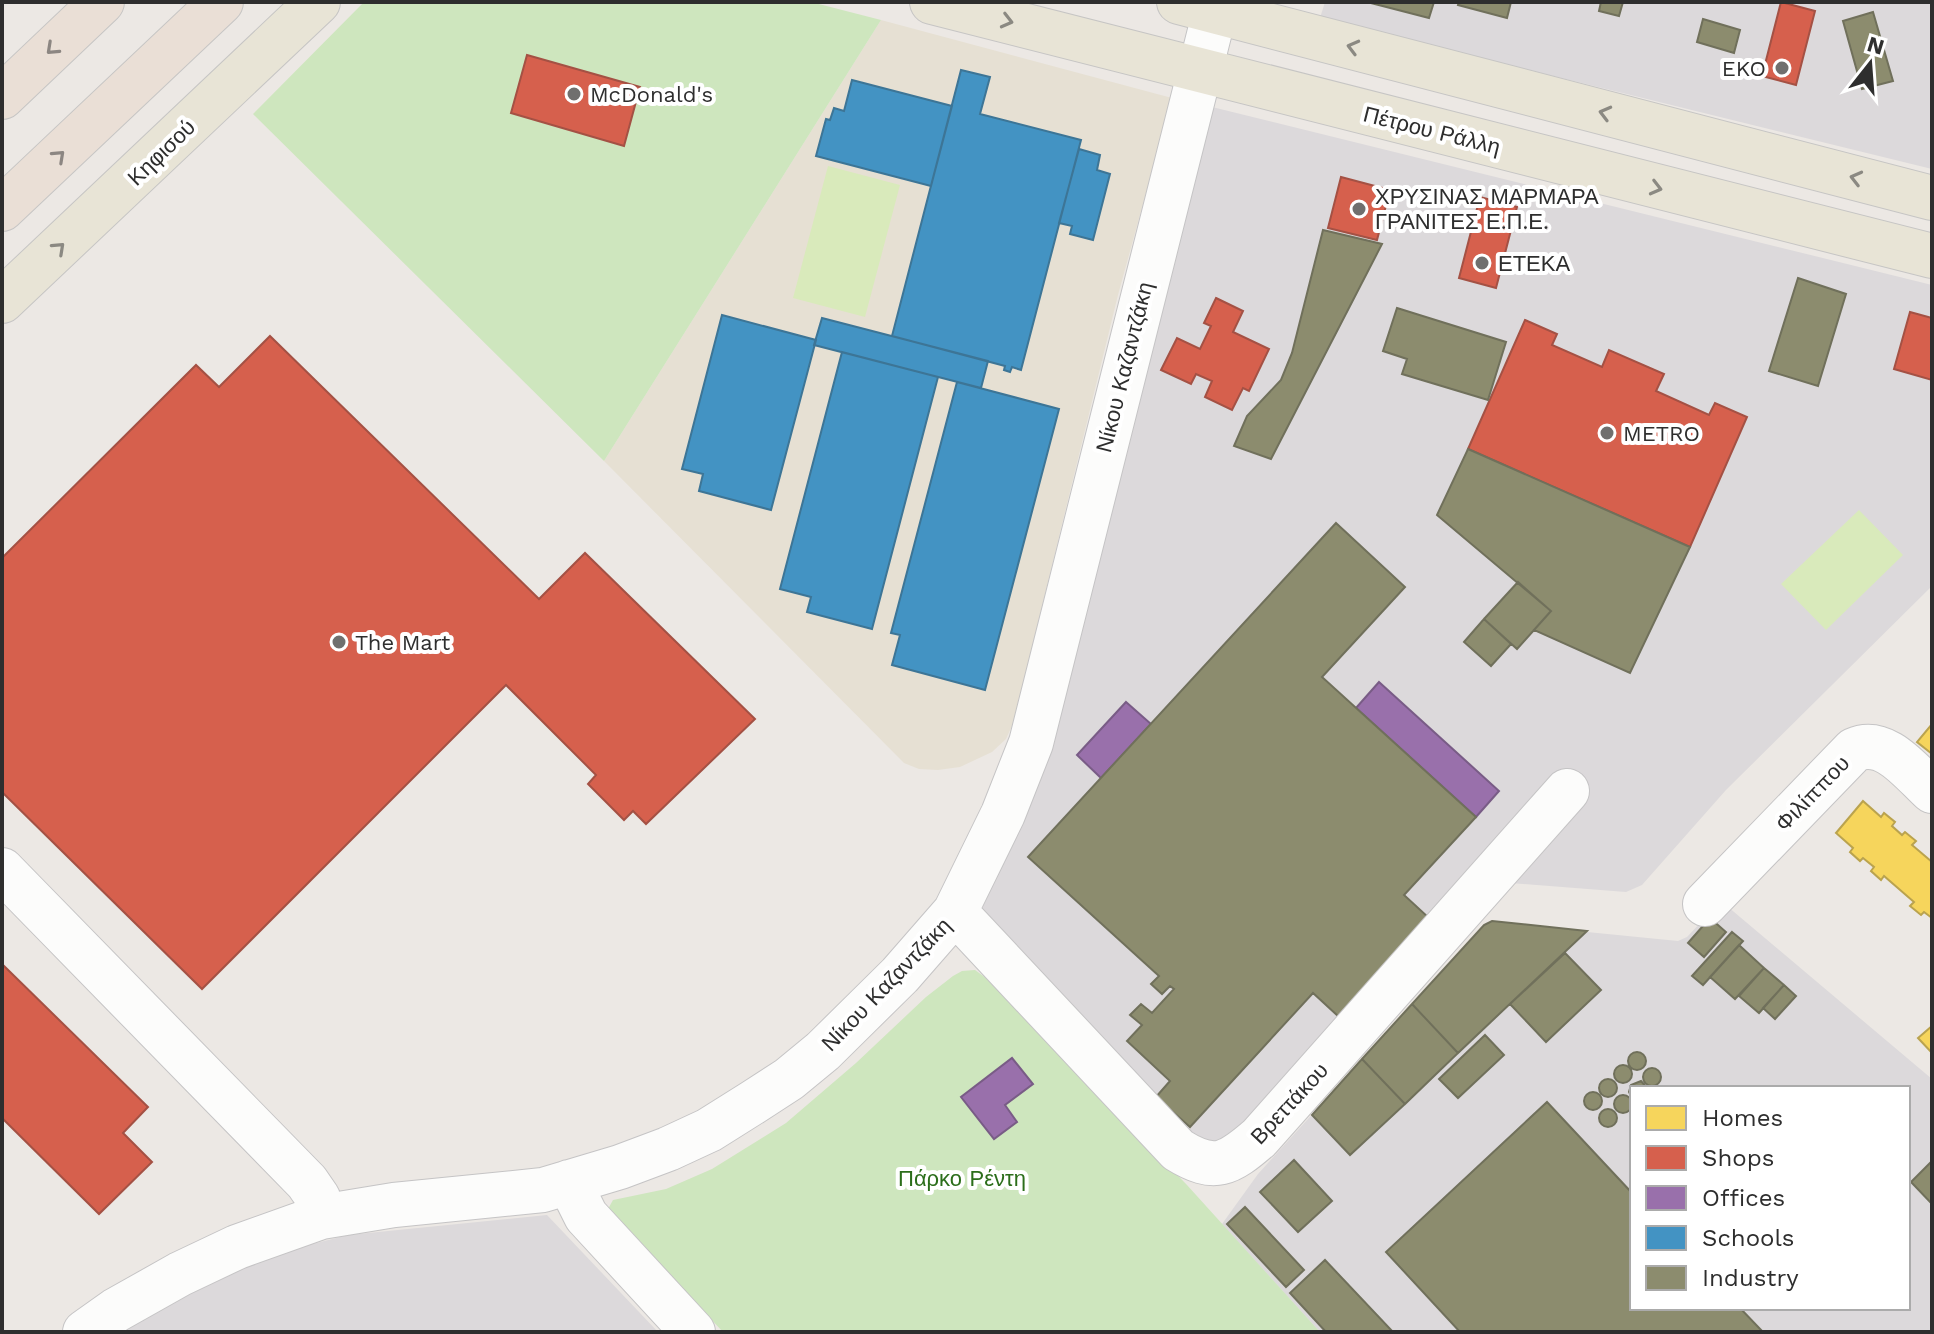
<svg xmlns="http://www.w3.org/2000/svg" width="1934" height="1334" viewBox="0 0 1934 1334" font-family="'Work Sans',sans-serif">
<rect width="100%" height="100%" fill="#ece8e4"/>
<path fill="#dcd9db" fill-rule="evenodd" d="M1325,2H1932V169L1338,23L1320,18Z
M1208,106L1932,285V586L1726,790L1642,885L1626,892L1498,882L1238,1146L1206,1151L975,910Z
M1721,901L1932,1079V1332H1320L1222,1224L1258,1174L1487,922L1678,941L1687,937ZM1632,1088H1908V1308H1632Z
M547,1215L658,1332H119L189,1290L285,1251L348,1235Z"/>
<path fill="#e6e0d3" d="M881,20L1172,98L1118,295L1014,721L1006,739L992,752L960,767L938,770L919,769L904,763L604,461Z"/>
<path fill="#cee6be" d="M364,2H811L881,20L604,461L253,114Z
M975,970L986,978L1187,1185L1320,1332H723L608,1209L613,1200L666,1189L712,1169L786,1123L856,1063L926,997L953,976L962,971Z"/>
<path fill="#d9eabb" d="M828,166L900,185L865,317L793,298Z
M1859,510L1903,555L1826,630L1781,584Z"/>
<path fill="#f6d55c" stroke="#baa34e" stroke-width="2" d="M1932,724V754L1917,742Z
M1863,801L1881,817L1884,813L1895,822L1892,826L1902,835L1905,832L1916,841L1912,845L1932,862V918L1924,912L1921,915L1910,906L1914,902L1884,876L1881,880L1871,871L1874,867L1863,858L1860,861L1850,852L1853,848L1836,833Z
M1932,1026V1053L1918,1038Z"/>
<path fill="#d6604d" stroke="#a45144" stroke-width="2" d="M1781,2L1815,11L1796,85L1762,76Z
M527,55L640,87L624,146L511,113Z
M1341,177L1390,190L1377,240L1328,228Z
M1480,197L1517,207L1496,288L1459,278Z
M1216,298L1243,311L1233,332L1269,349L1249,391L1243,388L1232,410L1205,397L1212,381L1196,374L1191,384L1161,370L1177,338L1200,349L1211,326L1204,323Z
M1910,312L1932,318V380L1894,369Z
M1525,320L1557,334L1552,345L1602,367L1609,350L1664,374L1656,391L1709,415L1715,403L1747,417L1690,547L1468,449Z
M270,336L539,599L585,553L755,719L646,824L633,811L624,820L588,784L596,775L506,685L202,989L2,792V558L196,365L219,387Z
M2,964L148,1107L123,1133L152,1162L99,1214L2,1118Z"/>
<path fill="#9970ab" stroke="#795c86" stroke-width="2" d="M1379,682L1499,791L1476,817L1356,708Z
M1126,702L1151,724L1101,778L1077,755Z
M1012,1058L1033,1084L1005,1105L1017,1122L994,1139L961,1097Z"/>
<path fill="#4393c3" stroke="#3d7596" stroke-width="2" d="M961,70L990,77L980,114L1081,140L1021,370L1012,367L1010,372L1004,370L1005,366L892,336Z
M852,80L952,106L931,186L816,156L826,119L830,120L834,108L844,111Z
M1079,149L1100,155L1097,170L1110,174L1093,240L1070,234L1072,226L1059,223Z
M722,315L816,340L771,510L699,491L703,474L682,469Z
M822,318L988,361L981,388L814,345Z
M842,352L938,377L872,629L807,612L811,597L780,589Z
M957,382L1059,409L985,690L892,665L900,635L891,633Z"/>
<path fill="#8c8c6e" stroke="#70705b" stroke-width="2" d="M1367,2H1434L1429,18Z
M1459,2H1511L1507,18L1458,5Z
M1601,2H1623L1619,16L1599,11Z
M1873,12L1893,81L1862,89L1843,21Z
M1703,19L1740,30L1734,53L1697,42Z
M1323,230L1382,244L1271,459L1234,446L1247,416L1281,380L1292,353Z
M1798,278L1846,294L1818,386L1769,371Z
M1397,308L1506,342L1488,400L1402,374L1407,359L1383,351Z
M1468,449L1690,547L1630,673L1534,630L1551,611L1437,515Z
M1336,523L1405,587L1322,677L1476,817L1404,895L1429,918L1339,1017L1313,993L1190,1127L1156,1097L1170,1081L1127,1041L1142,1025L1130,1015L1141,1004L1152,1013L1174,989L1170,986L1162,994L1151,984L1159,976L1028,857Z
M1518,582L1551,611L1517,649L1484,619Z
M1484,619L1511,644L1491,666L1464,642Z
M1710,918L1726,932L1704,957L1688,943Z
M1492,921L1587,931L1458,1053L1412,1004L1484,925Z
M1732,932L1743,941L1703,985L1692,976Z
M1739,945L1764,968L1735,999L1710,977Z
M1565,953L1601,990L1546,1042L1510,1004Z
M1764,968L1784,985L1759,1013L1739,996Z
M1784,985L1796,996L1775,1019L1763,1008Z
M1412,1004L1458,1053L1405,1104L1362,1059Z
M1485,1035L1504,1055L1458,1098L1439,1079Z
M1628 1061a9 9 0 1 1 18 0a9 9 0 1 1-18 0Z
M1362,1059L1405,1104L1350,1155L1312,1115Z
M1614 1074a9 9 0 1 1 18 0a9 9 0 1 1-18 0Z
M1643 1077a9 9 0 1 1 18 0a9 9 0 1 1-18 0Z
M1599 1088a9 9 0 1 1 18 0a9 9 0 1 1-18 0Z
M1641,1081L1647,1088H1632V1098L1629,1092L1631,1085Z
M1584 1101a9 9 0 1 1 18 0a9 9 0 1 1-18 0Z
M1614 1104a9 9 0 1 1 18 0a9 9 0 1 1-18 0Z
M1547,1102L1632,1193V1308H1740L1763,1332H1460L1386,1252Z
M1599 1118a9 9 0 1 1 18 0a9 9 0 1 1-18 0Z
M1294,1160L1332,1201L1298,1232L1260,1192Z
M1932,1161V1204L1911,1182Z
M1245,1207L1304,1270L1286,1287L1227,1224Z
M1325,1260L1393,1332H1326L1290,1293Z"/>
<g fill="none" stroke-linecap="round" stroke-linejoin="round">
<defs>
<path id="minor" d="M2,870L307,1182L318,1198L321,1217
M1705,904L1854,750C1885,736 1911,772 1932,791
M955,912L1178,1150C1215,1173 1229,1164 1259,1138L1567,791
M569,1182L586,1216L693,1332
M85,1332L116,1310L180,1274L237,1247L321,1217L394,1205L543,1190L620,1167L668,1149L709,1130L752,1103L789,1079L823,1051L900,975L955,912L1003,814L1031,743L1215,11"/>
<path id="major" d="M932,2L1932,256
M1179,2L1932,198
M2,301L318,2"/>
<path id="highway" d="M2,97L102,2
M2,209L221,2"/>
</defs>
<use href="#minor" stroke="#c5c4c5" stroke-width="46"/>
<use href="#major" stroke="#c6c5c4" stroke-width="46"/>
<use href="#highway" stroke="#c6c5c4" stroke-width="46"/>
<use href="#minor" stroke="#fcfcfb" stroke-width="44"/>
<use href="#major" stroke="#e8e4d6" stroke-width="44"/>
<use href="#highway" stroke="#eadfd6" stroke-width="44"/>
</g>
<defs><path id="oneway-chevron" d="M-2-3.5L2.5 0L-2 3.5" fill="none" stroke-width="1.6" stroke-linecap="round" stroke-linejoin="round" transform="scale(2)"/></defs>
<g stroke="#8b8982">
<use href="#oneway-chevron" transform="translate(1007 21) rotate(14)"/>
<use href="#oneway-chevron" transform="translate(1353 47) rotate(-165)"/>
<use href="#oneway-chevron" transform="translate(1605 113) rotate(-165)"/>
<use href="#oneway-chevron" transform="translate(1856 178) rotate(-166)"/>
<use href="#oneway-chevron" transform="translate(1656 188) rotate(14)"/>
<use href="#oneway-chevron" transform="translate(59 248) rotate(-43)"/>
</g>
<g stroke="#8c8682">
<use href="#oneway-chevron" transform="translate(52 49) rotate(137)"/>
<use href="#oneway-chevron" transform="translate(59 156) rotate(-43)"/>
</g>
<g fill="#706f6e" stroke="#fff" stroke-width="3">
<circle cx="1782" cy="68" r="8"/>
<circle cx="574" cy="94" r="8"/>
<circle cx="1359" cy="209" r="8"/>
<circle cx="1482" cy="263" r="8"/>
<circle cx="1607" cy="433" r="8"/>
<circle cx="339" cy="642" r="8"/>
</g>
<g text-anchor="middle" stroke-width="8" stroke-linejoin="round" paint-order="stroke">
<g font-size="22" fill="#2e2e2e" stroke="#fff" text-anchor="start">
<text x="1766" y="76" text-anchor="end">EKO</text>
<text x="590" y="102">McDonald's</text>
<text x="1375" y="204">ΧΡΥΣΙΝΑΣ ΜΑΡΜΑΡΑ<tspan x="1375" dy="25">ΓΡΑΝΙΤΕΣ Ε.Π.Ε.</tspan></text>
<text x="1498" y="271">ΕΤΕΚΑ</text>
<text x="1623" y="441">METRO</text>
<text x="355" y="650">The Mart</text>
</g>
<g font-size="22" fill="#2e2e2e" stroke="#fff">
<text transform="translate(1432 130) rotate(14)" y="8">Πέτρου Ράλλη</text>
<text transform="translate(161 152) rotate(-44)" y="8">Κηφισού</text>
<text transform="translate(1124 367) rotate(-76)" y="8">Νίκου Καζαντζάκη</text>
<text transform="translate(1812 793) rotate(-46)" y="8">Φιλίππου</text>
<text transform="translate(886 984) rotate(-46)" y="8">Νίκου Καζαντζάκη</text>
<text transform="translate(1289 1103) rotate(-47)" y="8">Βρεττάκου</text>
</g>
<g font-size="22" fill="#2c6e1b" stroke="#fff">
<text x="962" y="1186">Πάρκο Ρέντη</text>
</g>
</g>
<rect width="1934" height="1334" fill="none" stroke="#2e2e2e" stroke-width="8"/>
<rect x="1630" y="1086" width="280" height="224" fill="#ffffff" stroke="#ababab" stroke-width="2"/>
<rect x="1646" y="1106" width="40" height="24" fill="#f6d55c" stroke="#ababab" stroke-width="2"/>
<text x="1702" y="1126" font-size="24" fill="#2e2e2e">Homes</text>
<rect x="1646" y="1146" width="40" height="24" fill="#d6604d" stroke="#ababab" stroke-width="2"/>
<text x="1702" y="1166" font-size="24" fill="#2e2e2e">Shops</text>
<rect x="1646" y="1186" width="40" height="24" fill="#9970ab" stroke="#ababab" stroke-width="2"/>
<text x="1702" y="1206" font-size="24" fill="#2e2e2e">Offices</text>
<rect x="1646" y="1226" width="40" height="24" fill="#4393c3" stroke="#ababab" stroke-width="2"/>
<text x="1702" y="1246" font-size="24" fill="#2e2e2e">Schools</text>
<rect x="1646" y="1266" width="40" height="24" fill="#8c8c6e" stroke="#ababab" stroke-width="2"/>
<text x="1702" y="1286" font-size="24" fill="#2e2e2e">Industry</text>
<g transform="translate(1870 64) rotate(17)" stroke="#ffffff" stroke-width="6" paint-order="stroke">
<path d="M0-6L14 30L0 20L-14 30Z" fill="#2e2e2e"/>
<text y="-12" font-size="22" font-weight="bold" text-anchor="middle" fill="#2e2e2e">N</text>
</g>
</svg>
